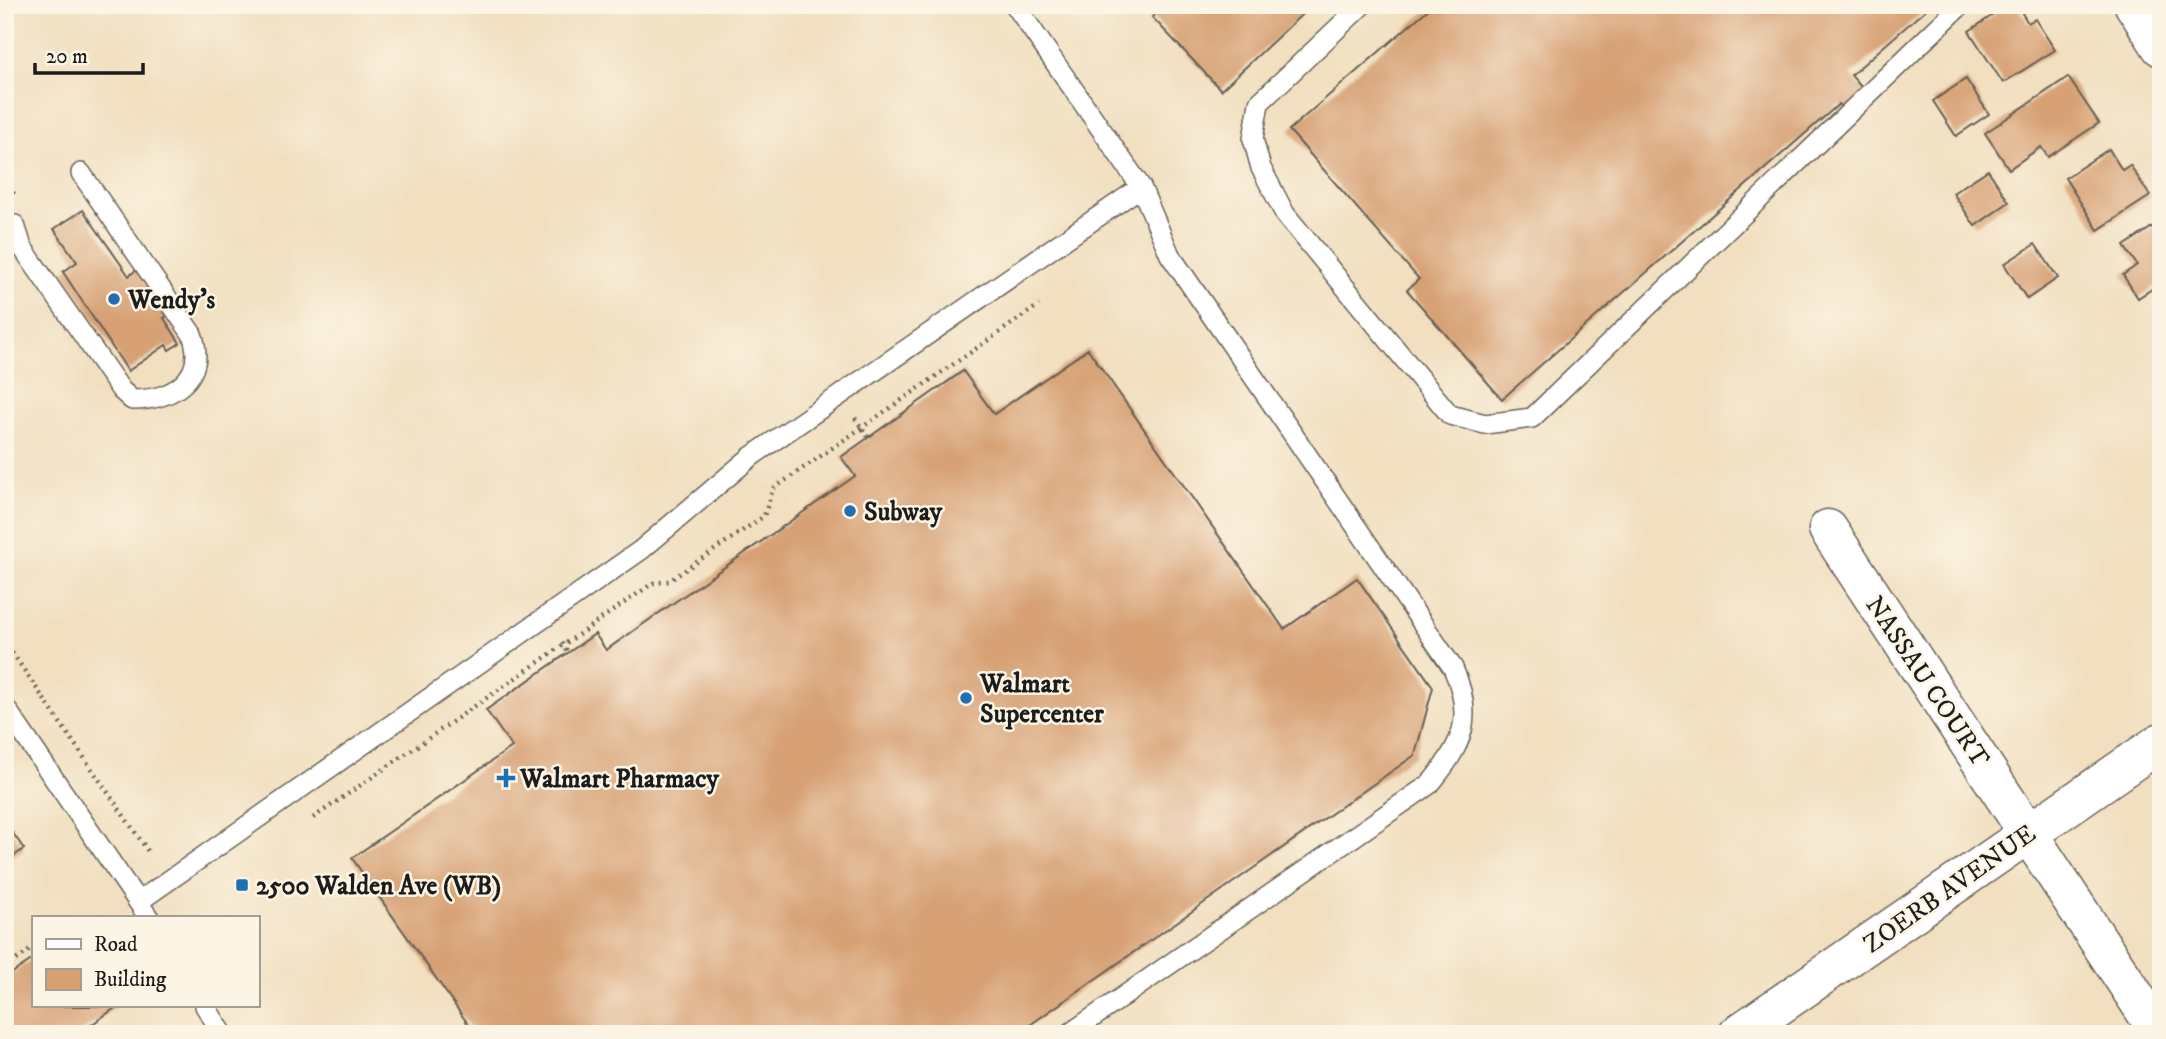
<svg xmlns="http://www.w3.org/2000/svg" width="2166" height="1039" viewBox="0 0 2166 1039" font-family="'IM FELL DW Pica',serif">
<rect width="100%" height="100%" fill="#fcf5e5"/>
<filter id="ink" filterUnits="userSpaceOnUse"><feTurbulence type="fractalNoise" baseFrequency=".0143" numOctaves="2"/><feDisplacementMap in="SourceGraphic" scale="14" xChannelSelector="R" yChannelSelector="G"/><feConvolveMatrix kernelMatrix="1 2 1 2 8 2 1 2 1" color-interpolation-filters="sRGB"/></filter>
<filter id="wash" filterUnits="userSpaceOnUse"><feTurbulence type="fractalNoise" baseFrequency=".00686" numOctaves="4" result="noise"/><feDisplacementMap in="SourceGraphic" scale="28" xChannelSelector="R" yChannelSelector="G"/><feGaussianBlur stdDeviation="1.57" result="paint"/><feColorMatrix in="noise" values="0 0 0 0 0 0 0 0 0 0 0 0 0 0 0 0 0 1.4 0 .05"/><feComposite in="paint" operator="in"/></filter>
<g filter="url(#wash)">
<rect width="100%" height="100%" fill="#f1dfbf"/>
<g id="blocks">
<path fill="#d7a174" d="M1164,5H1312L1221,90L1152,17Z
M1433,5H1931L1851,75L1866,93L1845,112L1839,104L1502,399L1407,290L1419,279L1289,130Z
M2008,5H2017L2028,23L2035,19L2055,50L2003,83L1969,31Z
M2068,77L2099,123L2048,157L2041,147L2009,169L1985,133Z
M1966,79L1989,114L1956,136L1933,101Z
M2109,149L2122,170L2130,165L2150,196L2098,230L2065,178Z
M1988,170L2009,202L1975,226L1953,193Z
M83,210L129,276L136,270L148,288L142,292L155,310L161,307L167,316L164,318L180,343L169,350L166,345L128,371L63,272L77,262L54,229Z
M2161,221V283L2138,298L2123,275L2137,265L2124,246Z
M2035,244L2058,278L2027,299L2004,264Z
M1088,349L1284,629L1357,578L1433,687L1415,755L1017,1034H475L352,858L512,747L486,710L595,634L606,650L855,476L841,457L963,371L994,414Z
M5,822L24,849L5,862Z
M33,959V1006H118L78,1034H5V978Z"/>
</g>
</g>
<g filter="url(#ink)">
<use href="#blocks" fill-opacity="0" stroke="#676055" stroke-width="2"/>
<g fill="none" stroke-linecap="round" stroke-linejoin="round">
<defs>
<path id="service" d="M1015,5L1141,187L1170,255L1453,668C1475,718 1463,744 1430,784L1069,1034
M1362,5L1259,103L1253,139L1261,168L1285,214L1450,415L1485,424L1532,418L1961,5
M15,225L22,247L121,390L132,400C173,400 208,378 192,334L81,173
M5,707L149,918
M138,902L641,550L752,456L1141,187
M205,1006L223,1034"/>
<path id="minor" d="M1828,529L2160,1034
M1738,1034L2161,742"/>
<path id="tertiary" d="M2134,5L2161,47"/>
</defs>
<use href="#service" stroke="#676055" stroke-width="22"/>
<use href="#minor" stroke="#676055" stroke-width="41"/>
<use href="#tertiary" stroke="#676055" stroke-width="41"/>
<path stroke="#676055" stroke-width="4.5" stroke-dasharray="2 5" stroke-linecap="butt" d="M5,181L17,198
M855,418L868,437
M5,633L11,651L148,851
M562,643L568,652
M313,818L653,583L669,581L764,516L773,489L1039,305
M5,968L33,948"/>
<use href="#service" stroke="#fff" stroke-width="19"/>
<use href="#minor" stroke="#fff" stroke-width="38"/>
<use href="#tertiary" stroke="#fff" stroke-width="38"/>
</g>
</g>
<g fill="#1f6fb2" stroke="#fcf5e5" stroke-width="2.5">
<circle cx="114" cy="299" r="7"/>
<circle cx="850" cy="511" r="7"/>
<circle cx="966" cy="698" r="7"/>
<path d="M502.5 767.5h7v7h7v7h-7v7h-7v-7h-7v-7h7z"/>
<rect x="235" y="878" width="14" height="14" rx="3.5"/>
</g>
<g text-anchor="middle" stroke-width="5" stroke-linejoin="round" paint-order="stroke">
<g font-size="26" font-weight="bold" fill="#1c1c1c" stroke="#fcf5e5" text-anchor="start">
<text x="128" y="308">Wendy's</text>
<text x="864" y="520">Subway</text>
<text x="980" y="692">Walmart<tspan x="980" dy="30">Supercenter</tspan></text>
<text x="520" y="787">Walmart Pharmacy</text>
<text x="256" y="894">2500 Walden Ave (WB)</text>
</g>
<g font-size="26" fill="#1c1c1c" stroke="#fcf5e5">
<text transform="translate(1928 681) rotate(56)" y="9">NASSAU COURT</text>
<text transform="translate(1949 888) rotate(-35)" y="9">ZOERB AVENUE</text>
</g>
</g>
<rect width="2166" height="1039" fill="none" stroke="#fcf5e5" stroke-width="28"/>
<rect x="32" y="916" width="228" height="91" fill="#fcf5e5" stroke="#a29e95" stroke-width="2"/>
<rect x="46" y="939" width="35" height="10" fill="#ffffff" stroke="#a29e95" stroke-width="2"/>
<text x="94" y="951" font-size="21" fill="#1c1c1c">Road</text>
<rect x="46" y="969" width="35" height="21" fill="#d7a174" stroke="#a29e95" stroke-width="2"/>
<text x="94" y="986" font-size="21" fill="#1c1c1c">Building</text>
<path d="M35 63v10h108v-10" fill="none" stroke="#1c1c1c" stroke-width="3.5"/>
<text x="46" y="63" font-size="21" fill="#1c1c1c" stroke="#fcf5e5" stroke-width="5" paint-order="stroke">20 m</text>
</svg>
